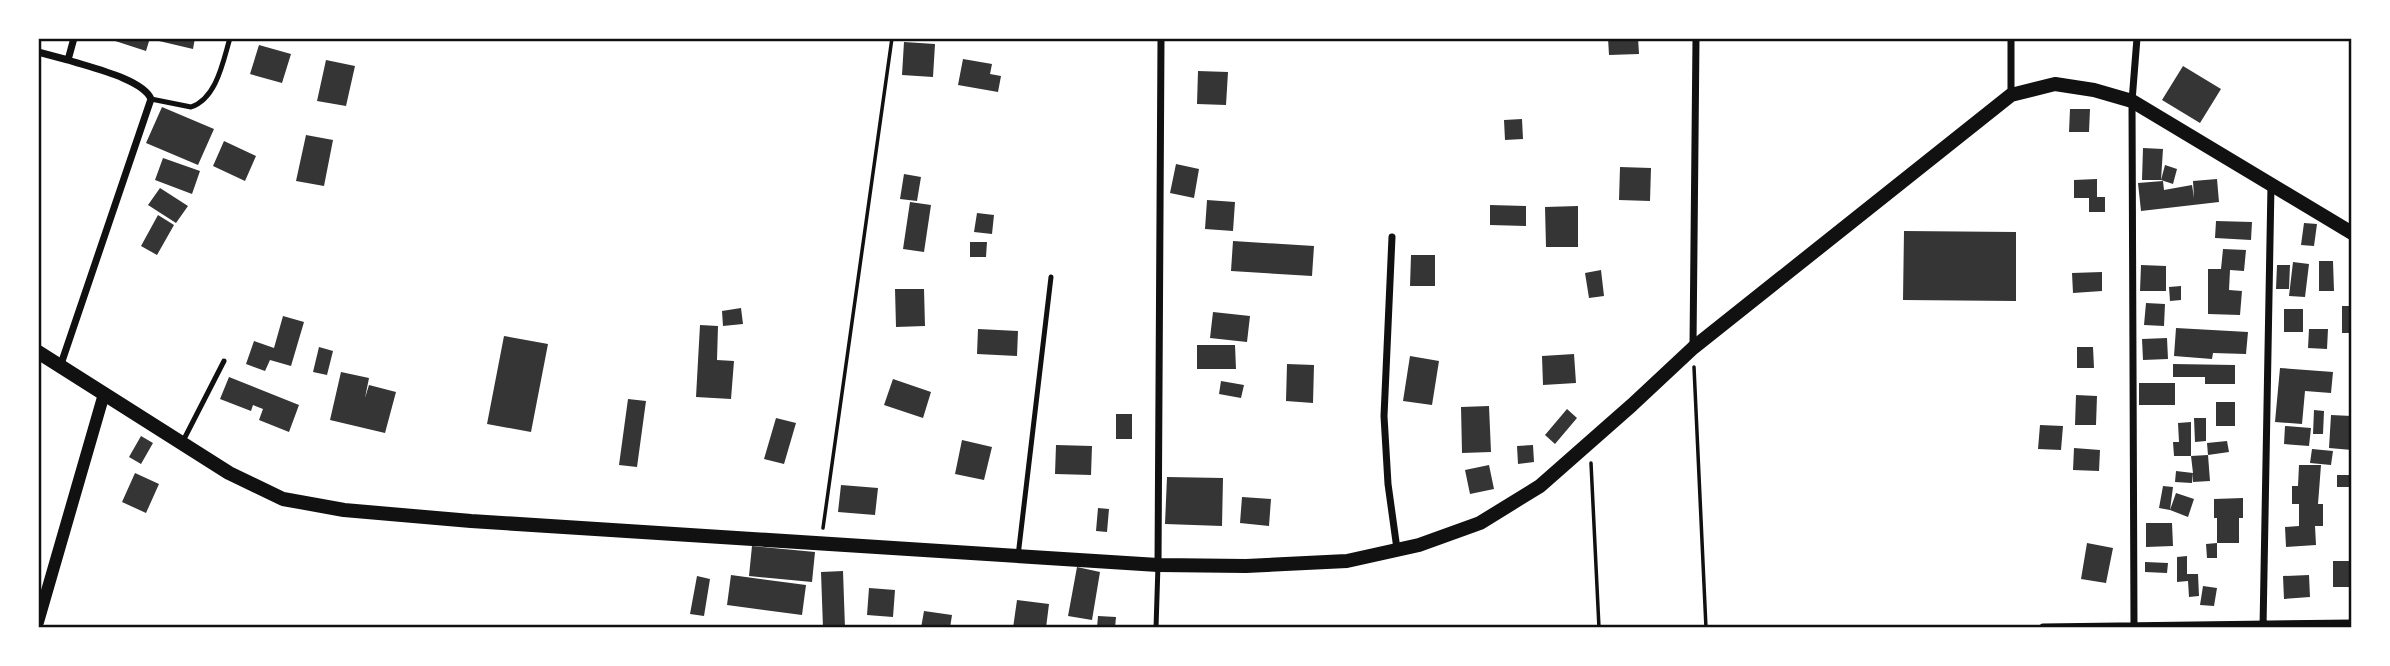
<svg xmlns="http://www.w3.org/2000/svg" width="2390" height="666" viewBox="0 0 2390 666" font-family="'Nunito Sans',sans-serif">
<rect width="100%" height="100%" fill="#fff"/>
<path fill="#353535" d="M106,38H150L146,51Z
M160,38H195L193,49L159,41Z
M1608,38H1638L1639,54L1609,55Z
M904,42L935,44L933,77L902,75Z
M259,45L291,54L282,83L250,74Z
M963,59L992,64L990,74L1001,76L998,92L958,85Z
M326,60L355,66L346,106L317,101Z
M2183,66L2221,89L2200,123L2162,100Z
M1198,71L1228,72L1226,105L1197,104Z
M162,107L214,129L198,165L146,143Z
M2070,109H2090L2089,132H2069Z
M1522,119L1523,139L1505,140L1504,120Z
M306,135L333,140L324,186L296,181Z
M224,141L256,156L245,181L213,166Z
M2143,148L2163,149L2161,180H2142Z
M163,158L200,171L192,194L155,180Z
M1176,164L1199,169L1194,198L1170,193Z
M2165,165L2177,169L2173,184L2161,180Z
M1620,167L1651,168L1650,201L1619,200Z
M904,174L921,177L917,201L900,199Z
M2097,179V197H2105V212H2089V198H2074V180Z
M2217,179L2219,202L2141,211L2138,183L2163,181L2164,190L2192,185L2194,198L2193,181Z
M160,188L188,206L176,223L148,205Z
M1207,200L1235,202L1233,231L1205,229Z
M910,202L931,205L924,252L903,249Z
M1490,205L1526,206V226L1490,225Z
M1578,206V247H1546L1545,207Z
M977,213L994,215L992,234L974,232Z
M158,215L174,225L157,255L141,246Z
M2216,221L2252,222L2251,240L2215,238Z
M2304,223L2317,224L2314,246L2301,245Z
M1904,231L2016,232V301L1903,300Z
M1233,241L1314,246L1312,276L1231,271Z
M970,242H987L986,257H970Z
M2223,249L2246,250L2244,271L2230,270L2229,290L2242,291L2240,315L2208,314V269H2221Z
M1411,255H1435V286H1410Z
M2319,261H2333L2334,291H2319Z
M2293,262L2309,264L2305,297L2289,296Z
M2141,265L2166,266V291H2140Z
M2277,265H2290L2289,289H2276Z
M1601,270L1604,296L1589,298L1585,273Z
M2102,272V291L2073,293L2072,273Z
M2181,286V300L2170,301L2169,287Z
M895,289H924L925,326L896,327Z
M2146,303L2165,304L2164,326L2144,325Z
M2342,306H2352V333H2342Z
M741,308L743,324L723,326L722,311Z
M2284,309H2303V332H2284Z
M1213,312L1250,316L1247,342L1210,338Z
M283,316L304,322L291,366L270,360L265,371L246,364L254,341L274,348Z
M700,325L718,326L717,360L734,361L731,399L696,397Z
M2176,328L2248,332L2246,354L2213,353L2212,359L2174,356Z
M978,329L1018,331L1017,356L977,354Z
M2309,329H2328L2327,349L2308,348Z
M504,336L548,344L531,432L487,424Z
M2167,338L2168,359L2143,360L2142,339Z
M1197,345H1235L1236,369H1197Z
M319,347L333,351L327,375L313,372Z
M2077,347H2093L2094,368H2077Z
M1574,354L1576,383L1543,385L1542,356Z
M1410,356L1439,361L1432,405L1403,401Z
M1287,364L1314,365L1313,403L1286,401Z
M2173,364L2235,365V384H2205V377H2173Z
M2280,368L2333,372L2331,393L2305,391L2302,424L2275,422Z
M341,372L369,378L365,398L369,385L396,392L385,433L330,420Z
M229,377L299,405L289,432L259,420L263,409L253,405L251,411L220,399Z
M893,379L931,392L923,418L884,405Z
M1221,381L1244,385L1241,398L1219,394Z
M2139,383H2175V405H2139Z
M2076,395L2097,396L2096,425H2075Z
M628,399L646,401L637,467L619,465Z
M2216,402H2235V426H2216Z
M1489,406L1491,452L1462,453L1461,407Z
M1567,409L1577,418L1555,444L1545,435Z
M2314,410L2324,411L2323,434H2313Z
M1116,414H1132V439H1116Z
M2331,415L2352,416V450L2329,448Z
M776,418L796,423L784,464L764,459Z
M2194,418H2206V441L2195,442Z
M2191,422V456H2174L2173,442H2179L2178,423Z
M2040,425L2063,426L2061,450L2038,449Z
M2285,426L2311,428L2309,446L2284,444Z
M141,436L153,443L141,464L129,457Z
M962,440L992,447L984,480L955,474Z
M2227,441L2229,452L2208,455L2207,443Z
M1056,445L1092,446L1091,475L1055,474Z
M1533,445L1534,462L1518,464L1517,446Z
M2074,448L2100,450L2099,471L2073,470Z
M2312,449L2333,451L2331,465L2310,463Z
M2208,455L2210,481L2193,482V473L2192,483L2175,482L2176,471L2193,473L2191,456Z
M1489,465L1494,489L1470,494L1465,470Z
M2299,465H2321L2318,504H2323V526H2315L2316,545L2286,547L2285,527L2299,526V504H2292V486H2298Z
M135,473L159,484L146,513L122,502Z
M2337,475H2352V487H2337Z
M1167,477L1223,478L1222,526L1165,524Z
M841,485L878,488L875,515L838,512Z
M2163,486L2173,487L2170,510L2159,508Z
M2176,493L2194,499L2188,517L2170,510Z
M1242,497L1271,499L1269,526L1240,523Z
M2243,498V518H2239V543H2217V558H2207L2206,544L2217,543V518H2214V499Z
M1098,508L1109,509L1107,532L1096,531Z
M2146,523H2172L2173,546L2146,547Z
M2087,543L2113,548L2106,583L2081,579Z
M752,546L815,552L812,582L749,576Z
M2187,556V574H2198L2199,596L2189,597L2188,581L2177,582V557Z
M2333,561H2352V587H2333Z
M2145,562L2168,563L2167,573L2145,572Z
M1077,567L1100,572L1092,620L1068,616Z
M843,571L845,628H823L821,572Z
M731,575L806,585L802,615L727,605Z
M2309,575L2310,597L2284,599L2283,576Z
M697,576L710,579L704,616L690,614Z
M2203,586L2217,588L2214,606L2200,605Z
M869,588L895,590L893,617L867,615Z
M1017,600L1049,604L1046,628H1013Z
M924,611L952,615L950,628H921Z
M1098,616L1116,617L1115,628H1097Z"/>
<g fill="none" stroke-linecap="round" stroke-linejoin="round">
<path stroke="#111" stroke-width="3.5" d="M1694,367L1706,628
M1591,463L1599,628
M823,528L892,38"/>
<path stroke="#111" stroke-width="5" d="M151,99L191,107C217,98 223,61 230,38
M182,443L224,361
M1018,556L1051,277
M1156,628L1158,565"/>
<path stroke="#111" stroke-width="7" d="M2011,38V95
M38,52L68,60
M1392,237L1384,416L1388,484L1397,549
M1693,346L1696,38
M60,367L151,99C143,79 89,67 68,60L74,38
M1158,565L1161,38
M2043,627L2352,623
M2134,628L2132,101L2137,38
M2263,628L2271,185"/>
<path stroke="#111" stroke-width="12" d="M38,622L104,394"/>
<path stroke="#111" stroke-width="14" d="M38,352L229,473L283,499L344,510L471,521L1158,565L1246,566L1347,561L1419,545L1480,523L1540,486L1632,405L1693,348L2011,95L2055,84L2094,90L2132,101L2352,233"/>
</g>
<rect width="2390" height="666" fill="none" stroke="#ffffff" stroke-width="80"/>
<rect x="40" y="40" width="2310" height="586" fill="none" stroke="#111" stroke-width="2.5"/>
</svg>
